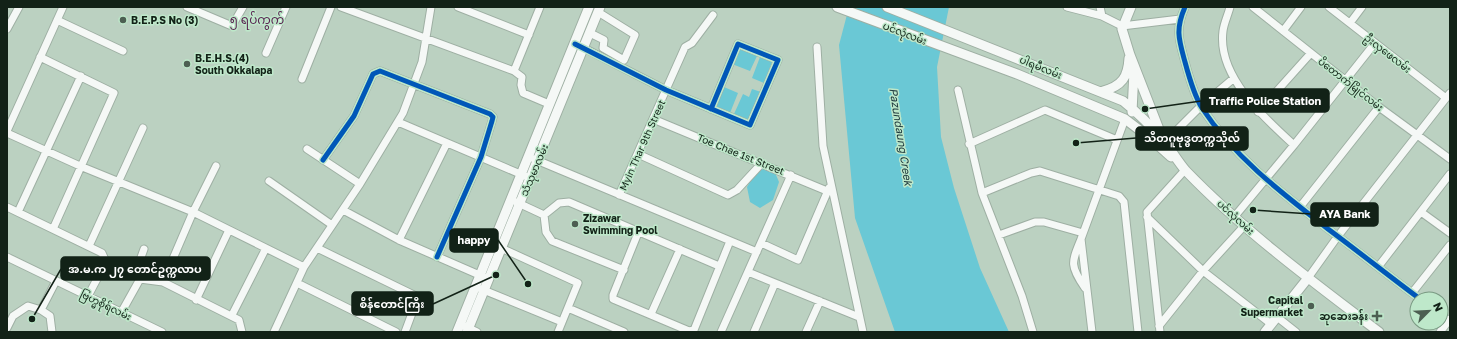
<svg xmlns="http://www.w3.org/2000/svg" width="1457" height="339" viewBox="0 0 1457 339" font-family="'Golos Text','Noto Sans Myanmar',sans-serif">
<rect width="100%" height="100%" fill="#bbd1c1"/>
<path fill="#6ac8d5" d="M849,7H949L937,67L941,137L954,188L980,268L1009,332H895L855,218L839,45Z
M738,48L757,56L750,71L732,64Z
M760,57L772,62L764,83L752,78Z
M724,87L738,93L730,113L716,107Z
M752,89L761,92L748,121L734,114L743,94L749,97Z
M767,167L774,170L779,182L773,200L760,208L750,202L747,187L755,173Z"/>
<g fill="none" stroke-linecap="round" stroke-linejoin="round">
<defs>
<path id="minor" d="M187,7L232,26L243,7
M341,7L514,71L522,77L521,85L523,93L549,104
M458,7L529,35
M1067,7L1102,16L1122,26L1180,19
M1100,7L1102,16
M1185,7C1175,30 1179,40 1185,62C1189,77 1194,95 1202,108C1234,157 1283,194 1328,229C1359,252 1389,276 1420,299
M1230,7C1228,15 1224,23 1223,31C1217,76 1264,118 1294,145
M1253,7L1379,107L1450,159
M1329,7L1446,98
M57,20L123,51
M1350,23L1362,7
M7,29L19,7
M1283,31L1301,7
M590,33L604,40L603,48L624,60L635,35L598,12
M580,46L666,90L750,125L778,60L738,44L711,109
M817,47L823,146L863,332
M266,53L286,7
M40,57L114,93L53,229
M514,71L540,7
M302,79L331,7
M958,90L982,193L1022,296L1033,332
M1258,112L1311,53
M653,119L827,191
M398,122L525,176
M7,131L63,7
M7,133L80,166L193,212L304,267
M1165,142L1201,106L1234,78
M969,144L1045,110L1117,140
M307,149L360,184
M638,154L728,195L737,190L762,163
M534,159L757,252
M323,160L354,116L373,74L380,71L490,114L493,117L492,121L481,157L437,257
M269,181L332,225
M982,193L1031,173L1040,171L1119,196L1124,202L1138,332
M619,195L685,47L692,43L713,15
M516,202L544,215
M7,207L102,253L106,262L88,296
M1300,207L1379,107
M343,210L399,240L484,277
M18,212L81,76
M1421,212L1450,233
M1235,216L1294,145L1375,43
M1147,217L1203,271L1271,324
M638,233L613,295V299L689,331L694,330L730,241
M999,235L1035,222H1044L1083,233
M1081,239C1071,263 1070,266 1085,288
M399,240L447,143
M761,243L798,260L829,188
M89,246L143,128
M317,248L418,297L405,332
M501,248L578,283L558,332
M7,257L162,332
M1378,267L1450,174
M624,270L552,241L546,232L544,215L559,203L569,202L719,266
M748,272L859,317
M1308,278L1338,236L1450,93
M140,279L135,274L144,249
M163,282L193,212L216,166
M297,283L396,332
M481,289L562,322
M1412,293L1450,245
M196,300L229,230
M568,308L624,332
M41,310L56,281
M121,313L140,279L163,282L239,320L242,332
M651,314L680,249
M232,315L266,248
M1441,315L1450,322
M1277,317L1296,332
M460,324L477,332
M1159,326L1203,271L1245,225
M7,328L13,316L28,306L41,310L50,316L52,332
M274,332L304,267L360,184L403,113L422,62L431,7
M721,332L791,175
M754,332L775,283
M806,332L820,301
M1092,332L1081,239L1125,119
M1160,332L1147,212L1185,170
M1440,332L1450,319"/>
<path id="major" d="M837,7L1017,74L1125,119L1150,138L1171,157
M887,7L1123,101C1138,113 1152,127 1164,141C1172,151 1178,162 1186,171C1244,231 1313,282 1379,332
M1131,7L1122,29L1130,55L1160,132
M1103,91C1122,86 1128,77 1129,58
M1132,112L1134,71
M457,332L589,7
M467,332L600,7
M1265,332L1308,278"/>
</defs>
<use href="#minor" stroke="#9eafa3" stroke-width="9"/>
<use href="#major" stroke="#9eafa3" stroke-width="11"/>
<use href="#minor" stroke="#f5f8f6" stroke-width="7"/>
<use href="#major" stroke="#f5f8f6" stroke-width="9"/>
<defs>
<path id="cycleway" d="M1185,7C1175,30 1179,40 1185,62C1189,77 1194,95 1202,108C1234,157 1283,194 1328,229C1359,252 1389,276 1420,299
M575,44L666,90L750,125L778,60L738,44L711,109
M323,160L354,116L373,74L380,71L490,114L493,117L492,121L481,157L437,257"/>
</defs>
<use href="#cycleway" stroke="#bee8ca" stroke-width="8"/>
<use href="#cycleway" stroke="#0057b8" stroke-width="5"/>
</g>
<g fill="#4d5f52" stroke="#bee8ca" stroke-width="1.5">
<circle cx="123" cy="20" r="4"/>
<circle cx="187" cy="64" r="4"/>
<circle cx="575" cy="224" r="4"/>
<circle cx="1311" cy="306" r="4"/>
<path d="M1375 310h4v4h4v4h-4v4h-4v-4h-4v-4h4z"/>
</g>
<g text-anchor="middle" stroke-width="3" stroke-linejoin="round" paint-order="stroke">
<g font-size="10" font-weight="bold" fill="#122217" stroke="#bee8ca" text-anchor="start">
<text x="131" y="24">B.E.P.S No (3)</text>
<text x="195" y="62">B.E.H.S.(4)<tspan x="195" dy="12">South Okkalapa</tspan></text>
<text x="583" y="222">Zizawar<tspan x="583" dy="12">Swimming Pool</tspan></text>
<text x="1303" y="304" text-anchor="end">Capital<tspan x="1303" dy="12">Supermarket</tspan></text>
<text x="1368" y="320" text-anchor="end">ဆုဆေးခန်း</text>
</g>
<g font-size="10" fill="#122217" stroke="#bee8ca">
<text transform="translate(905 33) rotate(21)" y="4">ပင်လုံလမ်း</text>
<text transform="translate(1388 53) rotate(38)" y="4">ဦးလှဖေလမ်း</text>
<text transform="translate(1041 67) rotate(22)" y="4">ပါရမီလမ်း</text>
<text transform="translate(1351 84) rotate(38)" y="4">ပိတောက်မြိုင်လမ်း</text>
<text transform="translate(642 145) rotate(-66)" y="4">Myin Thar 9th Street</text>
<text transform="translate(741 154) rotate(22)" y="4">Toe Chae 1st Street</text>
<text transform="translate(534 170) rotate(-67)" y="4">သံသုမာလမ်း</text>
<text transform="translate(1236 217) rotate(42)" y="4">ပင်လုံလမ်း</text>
<text transform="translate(106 305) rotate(26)" y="4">ဗြဟ္မစိုရ်လမ်း</text>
</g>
<g font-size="11" font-style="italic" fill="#19343a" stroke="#bee8ca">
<text transform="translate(901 137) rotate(81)" y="4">Pazundaung Creek</text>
</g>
<g font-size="12" fill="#5a2452" stroke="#bee8ca">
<text x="257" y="24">၅ ရပ်ကွက်</text>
</g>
</g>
<path fill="none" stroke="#122217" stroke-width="1.5" d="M1145 109L1201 101M1076 143L1136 138M1253 210L1311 214M528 284L498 240M32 319L61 269M496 275L433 304"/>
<g fill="#122217" stroke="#bee8ca" stroke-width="1.5">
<circle cx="1145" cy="109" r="4"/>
<circle cx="1076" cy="143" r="4"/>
<circle cx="1253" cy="210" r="4"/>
<circle cx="528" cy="284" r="4"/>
<circle cx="32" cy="319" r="4"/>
<circle cx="496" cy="275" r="4"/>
</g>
<g fill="#122217" stroke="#122217" stroke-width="1.5">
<rect x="1201" y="89" width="128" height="23" rx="4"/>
<rect x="1136" y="127" width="112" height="23" rx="4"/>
<rect x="1311" y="203" width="67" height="23" rx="4"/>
<rect x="450" y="229" width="48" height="23" rx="4"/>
<rect x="61" y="257" width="149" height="23" rx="4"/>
<rect x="352" y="292" width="81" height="23" rx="4"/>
</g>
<g font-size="11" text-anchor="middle" font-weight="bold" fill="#fff">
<text x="1265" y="105">Traffic Police Station</text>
<text x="1192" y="142">သီတဂူဗုဒ္ဓတက္ကသိုလ်</text>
<text x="1345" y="218">AYA Bank</text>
<text x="474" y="244">happy</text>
<text x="135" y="273">အ.မ.က ၂၇ တောင်ဥက္ကလာပ</text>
<text x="392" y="308">စိန်တောင်ကြီး</text>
</g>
<rect width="1457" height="339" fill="none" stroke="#122217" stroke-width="16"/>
<g transform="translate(1429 311) rotate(66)"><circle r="19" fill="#bee8ca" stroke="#799982"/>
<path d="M0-3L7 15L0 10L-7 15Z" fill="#4d5f52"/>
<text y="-6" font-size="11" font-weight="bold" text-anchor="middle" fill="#122217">N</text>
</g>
</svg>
